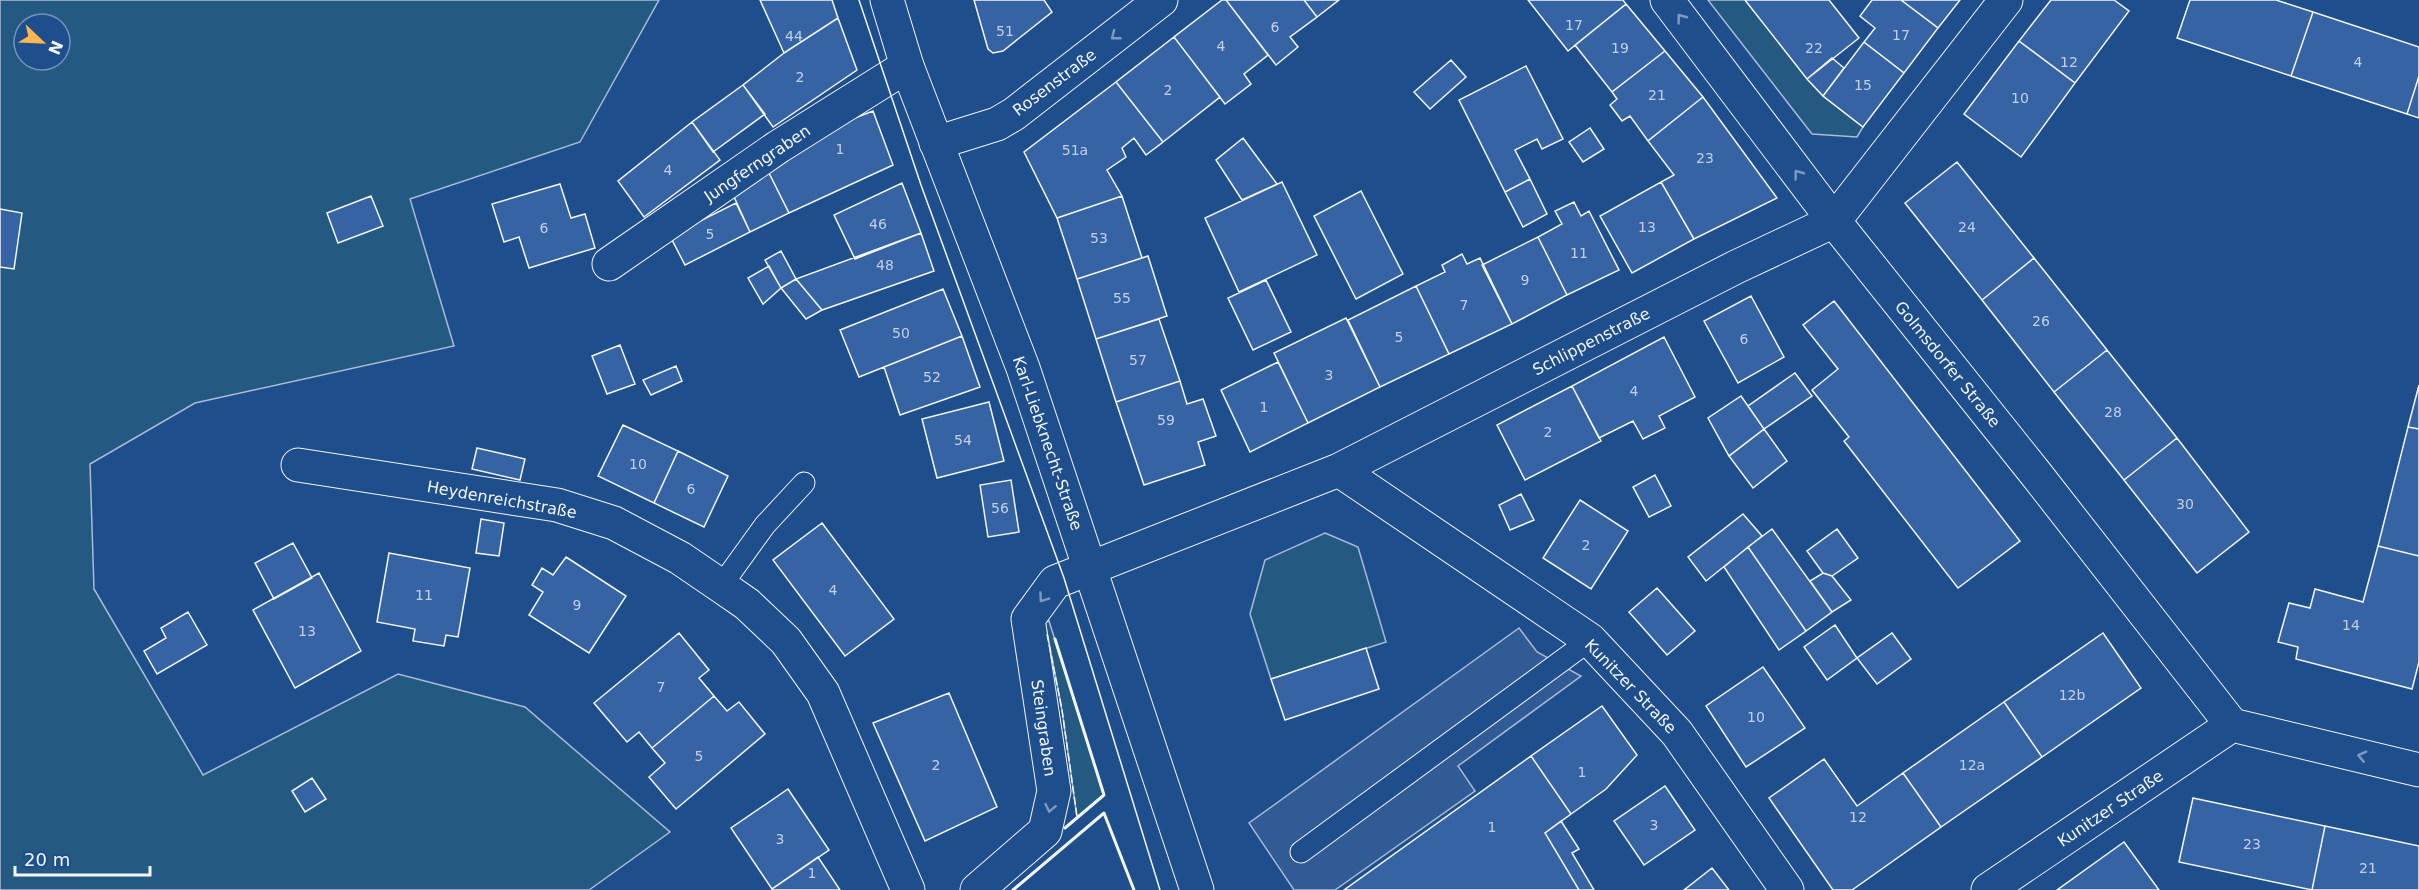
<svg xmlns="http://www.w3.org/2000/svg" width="2419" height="890" viewBox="0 0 2419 890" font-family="'DejaVu Sans',sans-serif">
<rect width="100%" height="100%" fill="#1f4e8c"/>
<path fill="#245a82" stroke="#a8bbd7" stroke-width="1.5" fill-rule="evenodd" d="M0,0H659L580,142L410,199L454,346L195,403L90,464L94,589L203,775L398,674L525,707L670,832L589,890H0ZM24,24H60V60H24Z
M1708,0H1745L1823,96L1863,127L1857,137L1812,134Z
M1325,533L1358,547L1386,642L1271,679L1250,614L1265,560Z
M1049,621L1104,795L1077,817L1062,710L1045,622Z"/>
<path fill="#305b95" stroke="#a8bbd7" stroke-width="1.5" d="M1519,628L1537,652L1581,676L1458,766L1475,791L1335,890H1294L1249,823Z"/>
<path fill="#3563a3" stroke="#f2f6ff" stroke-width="1.5" d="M760,0H832L838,18L784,53Z
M974,0H1044L1052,12L1003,51L993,53L988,49Z
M1222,0H1226L1268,55L1244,74L1251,84L1225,104L1174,37Z
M1226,0H1304L1317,17L1290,37L1298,47L1276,65Z
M1304,0H1339L1317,17Z
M1528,0H1623L1626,4L1568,51Z
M1745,0H1829L1859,38L1807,79Z
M1872,0H1901L1938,28L1904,73L1864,42L1875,28L1860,16Z
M1901,0H1960L1938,28Z
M2051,0H2114L2129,11L2075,83L2019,41Z
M2190,0H2276L2313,12L2291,76L2177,38Z
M1626,4L1665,51L1612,92L1575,45Z
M2313,12L2419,47V76L2407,114L2291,76Z
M838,18L857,70L773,127L743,85L784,53Z
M1174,37L1220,97L1163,142L1116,82Z
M2019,41L2075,83L2021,157L1964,114Z
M1864,42L1904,73L1863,127L1823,96Z
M1665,51L1703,97L1648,141L1630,116L1622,121L1610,105L1617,99L1612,92Z
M1832,58L1844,68L1823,96L1807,79Z
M1451,60L1466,77L1430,109L1414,92Z
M1526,66L1563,139L1542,149L1537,139L1515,150L1530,179L1505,192L1459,100Z
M2419,76V118L2407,114Z
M1116,82L1163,142L1146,155L1134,138L1122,148L1126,157L1107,170L1122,196L1057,218L1024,152Z
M743,85L765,114L713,152L692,122Z
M1703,97L1777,198L1694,239L1661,182L1674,175L1648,141Z
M873,111L893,165L789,213L766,167L819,132Z
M692,122L720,160L644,217L618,181Z
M1590,128L1604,149L1583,162L1569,142Z
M1243,138L1277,184L1242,200L1216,160Z
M1957,162L2034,258L1982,300L1905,203Z
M766,167L789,213L750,232L730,188Z
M1530,179L1547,214L1523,227L1505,192Z
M1282,182L1317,255L1239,292L1205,218Z
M1661,182L1694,239L1632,273L1600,216Z
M902,183L921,233L855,259L834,215Z
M560,184L571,218L585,214L595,248L529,268L519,237L504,242L492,204Z
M1361,191L1403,274L1356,299L1314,216Z
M371,196L383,226L338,243L327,213Z
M1122,196L1142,258L1077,279L1057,218Z
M1574,202L1581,216L1589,211L1619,270L1567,295L1538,237L1562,224L1555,211Z
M736,203L750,232L685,265L670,236Z
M0,209L22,213L14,269L0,267Z
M921,233L934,271L822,310L796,279Z
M1538,237L1567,295L1512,324L1482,265Z
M781,251L796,279L781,288L765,260Z
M1462,254L1467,264L1480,258L1512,324L1449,354L1416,286L1445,272L1442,265Z
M1148,256L1167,316L1096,339L1077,279Z
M2034,258L2107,350L2054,392L1982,300Z
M769,266L781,288L763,304L748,278Z
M796,279L822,310L806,319L781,288Z
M1266,280L1291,332L1253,350L1228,298Z
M1416,286L1449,354L1380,387L1348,320Z
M943,289L962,336L859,377L840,330Z
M1751,296L1784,357L1738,383L1704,321Z
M1834,301L2020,541L1958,588L1844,441L1849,437L1812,390L1838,369L1803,325Z
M1346,318L1380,387L1308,423L1274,353Z
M1159,319L1180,381L1116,402L1096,339Z
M962,336L980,387L900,415L884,367Z
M1664,337L1695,397L1659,416L1665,428L1643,439L1633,421L1599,438L1572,386Z
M620,345L635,384L607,394L592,356Z
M2107,350L2177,438L2124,480L2054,392Z
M1278,362L1308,423L1250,452L1221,390Z
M676,366L682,381L651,395L643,380Z
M1795,373L1812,396L1764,429L1748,406Z
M1180,381L1187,404L1203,399L1216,436L1198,442L1205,465L1144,485L1116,402Z
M2419,385V429L2408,427Z
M1572,386L1601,441L1525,480L1497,425Z
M1741,396L1764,429L1729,456L1708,418Z
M989,402L1004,461L937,478L922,419Z
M623,425L678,451L654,503L598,476Z
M2408,427L2419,429V556L2378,546Z
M1764,429L1787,461L1753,488L1729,456Z
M2177,438L2249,532L2197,573L2124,480Z
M477,448L525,459L520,480L472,469Z
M678,451L728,476L704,527L654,503Z
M1655,475L1671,506L1649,517L1633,487Z
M1011,480L1019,532L988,537L980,485Z
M1521,494L1534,520L1510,530L1499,505Z
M1580,500L1628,531L1591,589L1543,558Z
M1743,514L1762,536L1706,581L1688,557Z
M481,519L504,523L499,556L476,553Z
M822,523L894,619L845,656L773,560Z
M1772,529L1832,612L1806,631L1748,547Z
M1837,529L1858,558L1832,576L1823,573L1807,551Z
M293,543L312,578L274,599L255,563Z
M2378,546L2419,556V662L2412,689L2296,659L2298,647L2278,642L2289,603L2310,608L2315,589L2363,602Z
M1748,547L1806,631L1779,650L1724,567Z
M389,553L470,568L458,637L446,635L444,646L413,641L415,629L377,622Z
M566,557L626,596L589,653L529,615L543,592L532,585L542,568L553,575Z
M319,573L361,651L295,688L253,610Z
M1823,573L1832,576L1851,600L1832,612L1810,581Z
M1657,588L1695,631L1667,655L1629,612Z
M188,612L207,645L157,674L144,651L166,638L161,628Z
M1835,625L1857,658L1827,680L1804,647Z
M679,633L709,670L699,678L714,696L652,748L639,732L627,742L594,703Z
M1892,633L1911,659L1877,684L1857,658Z
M2103,633L2141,688L2042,757L2004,702Z
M1366,648L1379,689L1285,720L1271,679Z
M1763,667L1805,728L1746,767L1706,706Z
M949,693L997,807L925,841L873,723Z
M714,696L727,711L739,702L765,734L676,809L649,777L665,763L652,748Z
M2004,702L2042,757L1941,827L1903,773Z
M1602,706L1637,755L1606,789L1571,814L1531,756Z
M1531,756L1571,814L1545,833L1579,890H1344Z
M1824,759L1857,806L1903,773L1941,827L1852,890H1833L1769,798Z
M312,778L326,799L305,812L292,791Z
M1665,786L1695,830L1644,865L1614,821Z
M788,789L829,850L772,889L731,828Z
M2193,798L2325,826L2312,890L2179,862Z
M1561,821L1579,849L1572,853L1594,890H1579L1545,833Z
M2325,826L2419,846V890H2312Z
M2124,842L2159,890H2057Z
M818,857L840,890H772V889Z
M1712,868L1729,890H1684Z"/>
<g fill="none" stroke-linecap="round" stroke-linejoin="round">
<defs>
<path id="service" d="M721,586L765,525L804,483
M1301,852L1590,640"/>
<path id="minor" d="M1667,0L1834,221L2036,474L2232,725
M936,143L997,124L1014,114L1161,0
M609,264L778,147L907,66
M298,465L557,505L614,523L680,558L721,586L747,604L786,641L823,693L908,890
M1339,470L1590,640L1677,733L1787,890
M2232,725L2419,770
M977,890L1045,831L1054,791L1028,619L1055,582L1339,470L1736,267L1834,221L2006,0
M1988,890L2232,725"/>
<path id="tertiary" d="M887,0L907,66L1023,368L1197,890"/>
</defs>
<use href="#service" stroke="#f2f6ff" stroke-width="23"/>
<use href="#minor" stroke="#f2f6ff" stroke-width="35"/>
<use href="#tertiary" stroke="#f2f6ff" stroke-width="35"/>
<use href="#service" stroke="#1f4e8c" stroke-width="21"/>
<use href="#minor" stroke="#1f4e8c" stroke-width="33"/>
<use href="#tertiary" stroke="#1f4e8c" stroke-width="33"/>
<path stroke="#f2f6ff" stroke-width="1.5" d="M859,0L921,185L1064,578L1160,890"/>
<path stroke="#f2f6ff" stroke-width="1.5" stroke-dasharray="8 3" stroke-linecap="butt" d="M1047,634L1062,710L1077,817"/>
<path stroke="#f2f6ff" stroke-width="3" d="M1055,639L1104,795L1065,828
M1013,890L1104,813L1134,890"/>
</g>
<defs><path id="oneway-chevron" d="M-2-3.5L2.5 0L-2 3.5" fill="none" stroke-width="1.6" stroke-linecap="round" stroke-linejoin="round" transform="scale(1.5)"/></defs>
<g stroke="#7e9ac0">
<use href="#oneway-chevron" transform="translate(1681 18) rotate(-127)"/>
<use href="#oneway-chevron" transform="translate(1115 36) rotate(142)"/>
<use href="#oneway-chevron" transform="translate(1798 174) rotate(-127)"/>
<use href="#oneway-chevron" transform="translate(1043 598) rotate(125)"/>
<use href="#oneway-chevron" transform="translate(2362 756) rotate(-167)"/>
<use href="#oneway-chevron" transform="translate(1050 808) rotate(102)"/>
</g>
<g text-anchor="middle" stroke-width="4.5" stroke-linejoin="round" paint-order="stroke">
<g font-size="14" fill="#c3d1e8">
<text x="1574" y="30">17</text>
<text x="1275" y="32">6</text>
<text x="1005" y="36">51</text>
<text x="1901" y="40">17</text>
<text x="794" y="41">44</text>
<text x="1221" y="51">4</text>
<text x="1620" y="53">19</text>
<text x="1814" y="53">22</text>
<text x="2069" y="67">12</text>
<text x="2358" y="67">4</text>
<text x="800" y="82">2</text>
<text x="1863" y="90">15</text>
<text x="1168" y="95">2</text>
<text x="1657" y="100">21</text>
<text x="2020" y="103">10</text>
<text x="840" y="154">1</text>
<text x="1075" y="155">51a</text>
<text x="1705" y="163">23</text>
<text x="668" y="175">4</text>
<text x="878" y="229">46</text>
<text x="1647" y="232">13</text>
<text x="1967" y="232">24</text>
<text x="544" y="233">6</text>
<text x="710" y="239">5</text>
<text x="1099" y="243">53</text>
<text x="1579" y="258">11</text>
<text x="885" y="270">48</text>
<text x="1525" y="285">9</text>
<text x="1122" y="303">55</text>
<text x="1464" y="310">7</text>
<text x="2041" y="326">26</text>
<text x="901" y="338">50</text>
<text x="1399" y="342">5</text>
<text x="1744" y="344">6</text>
<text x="1138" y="365">57</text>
<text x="1329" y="380">3</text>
<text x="932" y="382">52</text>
<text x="1634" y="396">4</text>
<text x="1264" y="412">1</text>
<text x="2113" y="417">28</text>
<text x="1166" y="425">59</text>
<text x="1548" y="437">2</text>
<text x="963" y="445">54</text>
<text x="638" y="469">10</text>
<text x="691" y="494">6</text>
<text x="2185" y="509">30</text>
<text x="1000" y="513">56</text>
<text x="1586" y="550">2</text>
<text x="833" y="595">4</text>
<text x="424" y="600">11</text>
<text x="577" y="610">9</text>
<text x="2351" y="630">14</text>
<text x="307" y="636">13</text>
<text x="661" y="692">7</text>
<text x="2072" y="700">12b</text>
<text x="1756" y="722">10</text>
<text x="699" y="761">5</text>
<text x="936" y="770">2</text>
<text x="1972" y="770">12a</text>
<text x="1582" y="777">1</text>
<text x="1858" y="822">12</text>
<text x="1654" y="830">3</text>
<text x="1492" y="832">1</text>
<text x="780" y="844">3</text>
<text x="2252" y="849">23</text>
<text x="2368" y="873">21</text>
<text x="812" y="878">1</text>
</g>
<g font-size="16" fill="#f2f6ff" stroke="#1f4e8c">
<text transform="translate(1054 82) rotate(-37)" y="6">Rosenstraße</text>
<text transform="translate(757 163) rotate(-34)" y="6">Jungferngraben</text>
<text transform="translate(1591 341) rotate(-27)" y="6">Schlippenstraße</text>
<text transform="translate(1948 364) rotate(51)" y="6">Golmsdorfer Straße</text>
<text transform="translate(1048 443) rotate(71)" y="6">Karl-Liebknecht-Straße</text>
<text transform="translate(502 499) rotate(10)" y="6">Heydenreichstraße</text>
<text transform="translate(1631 686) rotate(46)" y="6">Kunitzer Straße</text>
<text transform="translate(1044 728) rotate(82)" y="6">Steingraben</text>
<text transform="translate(2110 808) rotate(-34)" y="6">Kunitzer Straße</text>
</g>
</g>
<g transform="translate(42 42) rotate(113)"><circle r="28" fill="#1f4e8c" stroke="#7391ba" stroke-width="1.5"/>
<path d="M0-4.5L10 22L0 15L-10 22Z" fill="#ffb74d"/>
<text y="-9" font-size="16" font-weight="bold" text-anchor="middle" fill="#f2f6ff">N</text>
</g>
<path d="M15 866v9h135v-9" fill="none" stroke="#f2f6ff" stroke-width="3"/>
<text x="24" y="866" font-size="18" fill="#f2f6ff" stroke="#1f4e8c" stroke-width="4.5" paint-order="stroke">20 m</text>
</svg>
